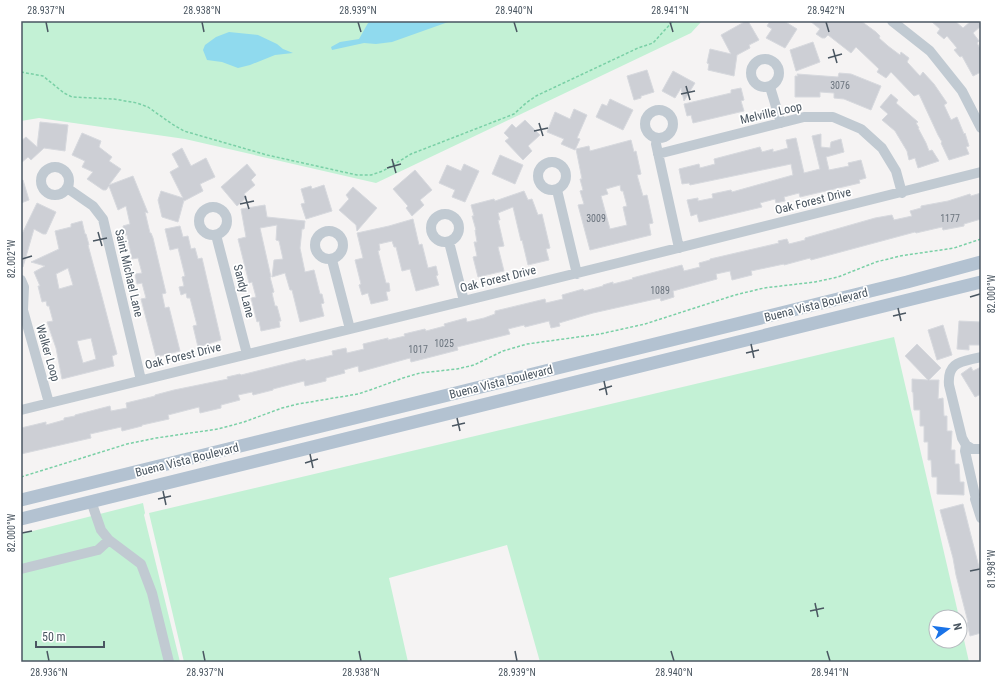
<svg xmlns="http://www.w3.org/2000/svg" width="1002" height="683" viewBox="0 0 1002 683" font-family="'Roboto Condensed',sans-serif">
<rect width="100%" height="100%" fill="#f5f3f3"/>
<path fill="#c3f1d5" d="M21,21H702L691,33L376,183L185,139L39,118L21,121Z
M894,337L959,617H936V641H960V622L969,662H540L507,545L389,578L408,662H184L149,513Z
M143,503L145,513L144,515L180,662H21V534Z"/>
<path fill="#90daee" d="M372,21H451L392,42L376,44L364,43L332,50L331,47L340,42L359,39L368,23Z
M229,32L258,35L277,44L283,49L293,53L275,55L250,65L238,68L222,62L207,60L203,50L205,45L216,37Z"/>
<path fill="#cdcfd5" stroke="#d7d9de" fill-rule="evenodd" d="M746,21H748L759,40L749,45L750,48L737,55L734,76L708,70L709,64L707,63L710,49L731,54L721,35Z
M770,21H784L797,29L785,48L766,38L772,29L767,26Z
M810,21H861L876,32L880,36L879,38L888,46L900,55L901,52L909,58L907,62L920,76L923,72L934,84L947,103L944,105L951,120L957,117L964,134L965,133L969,146L966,147L969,154L949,160L941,143L942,142L938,135L919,94L914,96L891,72L886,78L877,72L879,69L856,47L851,53L828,35L825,38H822L816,34L820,29Z
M931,21H955L963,28L971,21H981V26L973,33L979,41L977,43L981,50V72L973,76L962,56L960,57L954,50L957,48L947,36L944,39L937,33L940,29Z
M813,42L820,62L796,71L790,50Z
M647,70L654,92L641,96V98L634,100L627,76Z
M673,71L695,83L684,101L681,88L675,98L662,91Z
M839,73L851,74L881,86L871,110L844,99L834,98V93L820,92V97H795V76H798L797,74L838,77Z
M741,88L744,100L741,101L744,111L693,123L691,115L687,116L684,104L731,93V90Z
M891,94L898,100L896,103L918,122L916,123L919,128H918L926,143L929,151L932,150L939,161L918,168L915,158L909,160L907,151L895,131L882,120L888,114L880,107Z
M610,99L633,110L623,130L596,117L602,104L607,106Z
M574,109L587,115L577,138L580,139L575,150L561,144L564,139L547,132L555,112L570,119Z
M525,120L540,135L528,146L532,151L523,160L505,141L509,138L504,133L512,124L516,128Z
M40,122L68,125L65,151L44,148L31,160L28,157L21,163V141L26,137L37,147Z
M82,133L101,141L99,147L112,157L109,161L121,169L109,185L133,176L148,213L145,212L150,233H151L153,238L166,293L162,294L165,308L169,307L180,351L156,357L141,299L146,298L142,283L137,284L135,274L142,273L138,258L132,259L127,235H125L123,226L130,224L126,206L118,210L109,186L106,190H103L87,179L93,172L82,167L85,161L72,155Z
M821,134V147L830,148L831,142L841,139L844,152L826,157L829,170L849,166L848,163L861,160L866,178L859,180L860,183L800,197L799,193L784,197L785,201L776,203L775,199L760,203L762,207L699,222L697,214L691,216L687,200L698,198V201L713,198L712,194L731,190L732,192L793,175L791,164L690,185L689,183L682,184L679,169L699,164L700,168L715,164L714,159L760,147L762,152L773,149V152L788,148L786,140L796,138L804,173L820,169L812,136Z
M631,140L634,152L636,151L641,174L637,175L643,196L647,195L653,223L649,224L651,235L590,250L578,205L584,204L580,191L583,190L580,179H582L576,149L589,146L590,151ZM620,185L621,191H623L627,206L623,207L627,225L610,229L601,196L608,194L606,189Z
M182,148L191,166L206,158L215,177L200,184L203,191L184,201V200L178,222L162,217L158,200L161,191L183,198L170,172L179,167L172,154Z
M500,155L523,165L515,184L492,174Z
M247,164L256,175L251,180L255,185L244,194L247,197L237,206L221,187Z
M464,164L479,171L465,202L452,197L455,190L439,183L447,165L461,171Z
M415,170L432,190L420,200L424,205L412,216L406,208L408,206L393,189Z
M21,180H23L29,200L21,203Z
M324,185L332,211L306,219L301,204L305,203L301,189L311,186L312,189Z
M353,187L377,208L357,231L356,225L339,210L349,199L346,195Z
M524,191L528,200L532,199L538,215L542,214L550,248L546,249L549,260L528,265L522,240L521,241L513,207L498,213L500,220H498L504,246L498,247L504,271L478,277L473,257L477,256L474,242H477L475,230H476L472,216H474L471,205L494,199L495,201Z
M981,193V219L964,224V226L943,230L942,227L916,233L915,232L811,260L810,258L784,265V264L751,271L752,275L732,280L730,271L716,274L717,279L673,291L674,297L661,301L660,298L593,313L559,323L560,326L551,328L549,321L525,327L524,325L508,329L510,334L457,347L458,350L427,358L411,362L410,358L359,372L358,366L344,370L345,373L326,378V381L305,386L304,381L273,389V390L253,395L252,392L238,395L240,400L221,405V408L200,413L199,407L168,415L169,419L142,425V426L122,431L121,427L90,434L91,438L21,454V428L46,422V425L64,420V418L75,416V415L110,406L111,411L127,408L126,403L155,396V395L174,390L228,379L227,377L240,374L241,375L305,359L306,361L333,355L332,351L346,348L347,353L364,349L363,344L388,338V340L405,336L404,334L425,329L426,331L445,326L444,324L466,318L467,322L484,318L495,314V311L545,299L546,303L563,299L562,295L583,289L584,291L603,286V285L613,282V284L633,279L632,278L682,265L684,271L700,267L699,263L710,260V259L779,243L778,241L787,239L789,244L805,240V238L875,218L892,215L894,220L912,216L910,211L921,208V206L948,201L970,194L971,196Z
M37,203L56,212L46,234H43L34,229L23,267H21V236Z
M265,205L267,217L305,221L304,229H302L300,248L305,272L314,270L320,294H322L324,303L321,304L324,316L300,322L292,290H290L285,273L272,277L274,260L283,259L279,241L276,240L277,225L260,228L271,277H270L274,292L272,293L275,306H277L281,321H279L280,327L261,331L259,321L257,322L251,298L256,297L252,282L249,283L238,239L246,237L241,209Z
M413,219L419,245L422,244L428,268L436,266L438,275L436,276L439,285L416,291L410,269L402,271L396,247H394L392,241L379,244L380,250L378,251L386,283H389L390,291L386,292L388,300L371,304L368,293L362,295L359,285L361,284L355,260L363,258L357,233L389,226Z
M82,221L85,234H86L89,245H88L101,293L117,354L112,356L114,366L62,379L56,348L47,322L53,321L49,306H47L46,301L42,302L38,286H40L34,272L45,266L31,262L59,249L55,231L71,227V224ZM68,268L73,285L59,289L56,274ZM91,338L96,359L83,363L77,341Z
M180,226L183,237L188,236L191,249L195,248L198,259L202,258L221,340L198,347L193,326L197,325L190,298H187L186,293L181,295L179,287L184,286L182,277L185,276L178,248L170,250L165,229Z
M959,321L981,322V345H969V350L957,349Z
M943,325L952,355L937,360L928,330Z
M917,344L941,368L929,380H939L938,399L943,398L944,416H947V431H952L951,450H955V464H959L960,482H964V495L937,494V477H932L931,460H928V442H924V426H920V410H914L913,392H912V379L928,380L905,356Z
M971,367L973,371L981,367V394L975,397L961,374Z
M963,504L981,575V633L970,636L967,623L968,622L956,575L953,558L940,510Z"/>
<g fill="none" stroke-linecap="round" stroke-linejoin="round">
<path stroke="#7ad0a6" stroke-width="1.5" stroke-dasharray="3 2" stroke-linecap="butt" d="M21,72L43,76L64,93L72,97L114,99L137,103L148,107L172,124L184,131L267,155L357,175H371L383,171L411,154L514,114L526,103L536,96L638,48L653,43L673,21
M21,477L127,444L156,438L218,429L244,422L282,408L298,404L358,394L373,389L403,378L420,373L457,369L474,365L503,351L527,344L600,334L645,324L735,295L764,288L815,282L838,277L876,262L900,256L954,248L981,239"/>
<path stroke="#c1cad2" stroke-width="10" d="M892,21L930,51L962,91L981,128
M751 73a14 14 0 1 1 28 0a14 14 0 1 1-28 0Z
M770,87L781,123
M645 124a14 14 0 1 1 28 0a14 14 0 1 1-28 0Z
M657,138L656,144L679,248
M658,154L804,117H833L861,129L882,148L896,171L902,193
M538 176a14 14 0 1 1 28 0a14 14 0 1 1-28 0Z
M41 181a14 14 0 1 1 28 0a14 14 0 1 1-28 0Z
M67,188L93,206L103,219L141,380
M557,190L577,274
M199 221a14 14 0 1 1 28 0a14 14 0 1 1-28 0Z
M431 228a14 14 0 1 1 28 0a14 14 0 1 1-28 0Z
M315 245a14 14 0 1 1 28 0a14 14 0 1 1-28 0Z
M216,235L247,354
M449,242L464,301
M332,260L350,329
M21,280L24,287L23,310
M21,310H23L49,403
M21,410L626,261L981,172
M966,445L972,449H981
M975,495L965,451L966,445L962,438L949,385C947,361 962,362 981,357
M975,499L981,518
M91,501L101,530L109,540L141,564L152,593L169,662
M21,569L98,550L109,540"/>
<path stroke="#b3c2d1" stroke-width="13" d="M21,500L907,282L981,262
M21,519L981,282"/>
</g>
<path fill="none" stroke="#4a5661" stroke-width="1.5" d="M46,22L48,32M202,22L204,32M358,22L361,32M514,22L517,32M670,22L673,32M826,22L829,32M833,49L837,63M828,58L842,54M686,86L690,100M681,94L695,91M539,123L543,136M534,131L548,128M392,159L396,173M387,168L401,164M245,196L249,209M240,204L254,201M98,232L102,246M93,241L107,238M22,259L32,256M970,297L980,294M898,308L901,321M893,316L906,313M751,344L754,358M746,353L759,350M604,381L607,395M599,390L612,386M457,418L460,431M452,426L465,423M310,454L313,468M305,463L318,459M163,491L166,505M158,499L171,496M22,533L32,531M970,571L980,569M815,603L818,617M810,611L824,608M47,651L49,661M203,651L205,661M359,651L361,661M515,651L517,661M671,651L674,661M827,651L830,661"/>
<g text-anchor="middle" stroke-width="3.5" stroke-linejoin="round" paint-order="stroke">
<g font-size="10" fill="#6b747e">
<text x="840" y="89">3076</text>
<text x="596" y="222">3009</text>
<text x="950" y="222">1177</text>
<text x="660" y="294">1089</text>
<text x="444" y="347">1025</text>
<text x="418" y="353">1017</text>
</g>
<g font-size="12" fill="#4a5661" stroke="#fff">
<text transform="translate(771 113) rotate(-13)" y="4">Melville Loop</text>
<text transform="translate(813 201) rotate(-14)" y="4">Oak Forest Drive</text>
<text transform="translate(129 273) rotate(77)" y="4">Saint Michael Lane</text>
<text transform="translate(498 279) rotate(-14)" y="4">Oak Forest Drive</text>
<text transform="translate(244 291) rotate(76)" y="4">Sandy Lane</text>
<text transform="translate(816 305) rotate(-14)" y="4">Buena Vista Boulevard</text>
<text transform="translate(48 353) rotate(74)" y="4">Walker Loop</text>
<text transform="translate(183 356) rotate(-14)" y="4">Oak Forest Drive</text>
<text transform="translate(501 382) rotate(-14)" y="4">Buena Vista Boulevard</text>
<text transform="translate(187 460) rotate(-14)" y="4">Buena Vista Boulevard</text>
</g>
</g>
<rect width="1002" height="683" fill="none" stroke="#ffffff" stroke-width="44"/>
<g transform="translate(948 629) rotate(76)"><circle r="19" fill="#ffffff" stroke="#b7bbc0"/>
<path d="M0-3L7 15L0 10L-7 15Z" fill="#1a73e8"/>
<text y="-6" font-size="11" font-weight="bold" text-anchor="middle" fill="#4a5661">N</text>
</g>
<path d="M36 641v6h68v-6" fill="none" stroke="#4a5661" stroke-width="2"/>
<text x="42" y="641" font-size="12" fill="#4a5661" stroke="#ffffff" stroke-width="3" paint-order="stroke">50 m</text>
<rect x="22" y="22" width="958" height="639" fill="none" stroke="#4a5661" stroke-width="1.5"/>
<g font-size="10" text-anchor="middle" fill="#4a5661">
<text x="46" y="14">28.937°N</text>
<text x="202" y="14">28.938°N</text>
<text x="358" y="14">28.939°N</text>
<text x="514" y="14">28.940°N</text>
<text x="670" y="14">28.941°N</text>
<text x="826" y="14">28.942°N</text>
<text transform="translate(11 259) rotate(-90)" y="4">82.002°W</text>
<text transform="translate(991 294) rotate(-90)" y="4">82.000°W</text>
<text transform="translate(11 533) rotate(-90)" y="4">82.000°W</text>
<text transform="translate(991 569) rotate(-90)" y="4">81.998°W</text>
<text x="49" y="676">28.936°N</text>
<text x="205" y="676">28.937°N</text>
<text x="361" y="676">28.938°N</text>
<text x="517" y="676">28.939°N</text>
<text x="674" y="676">28.940°N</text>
<text x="830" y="676">28.941°N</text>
</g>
</svg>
